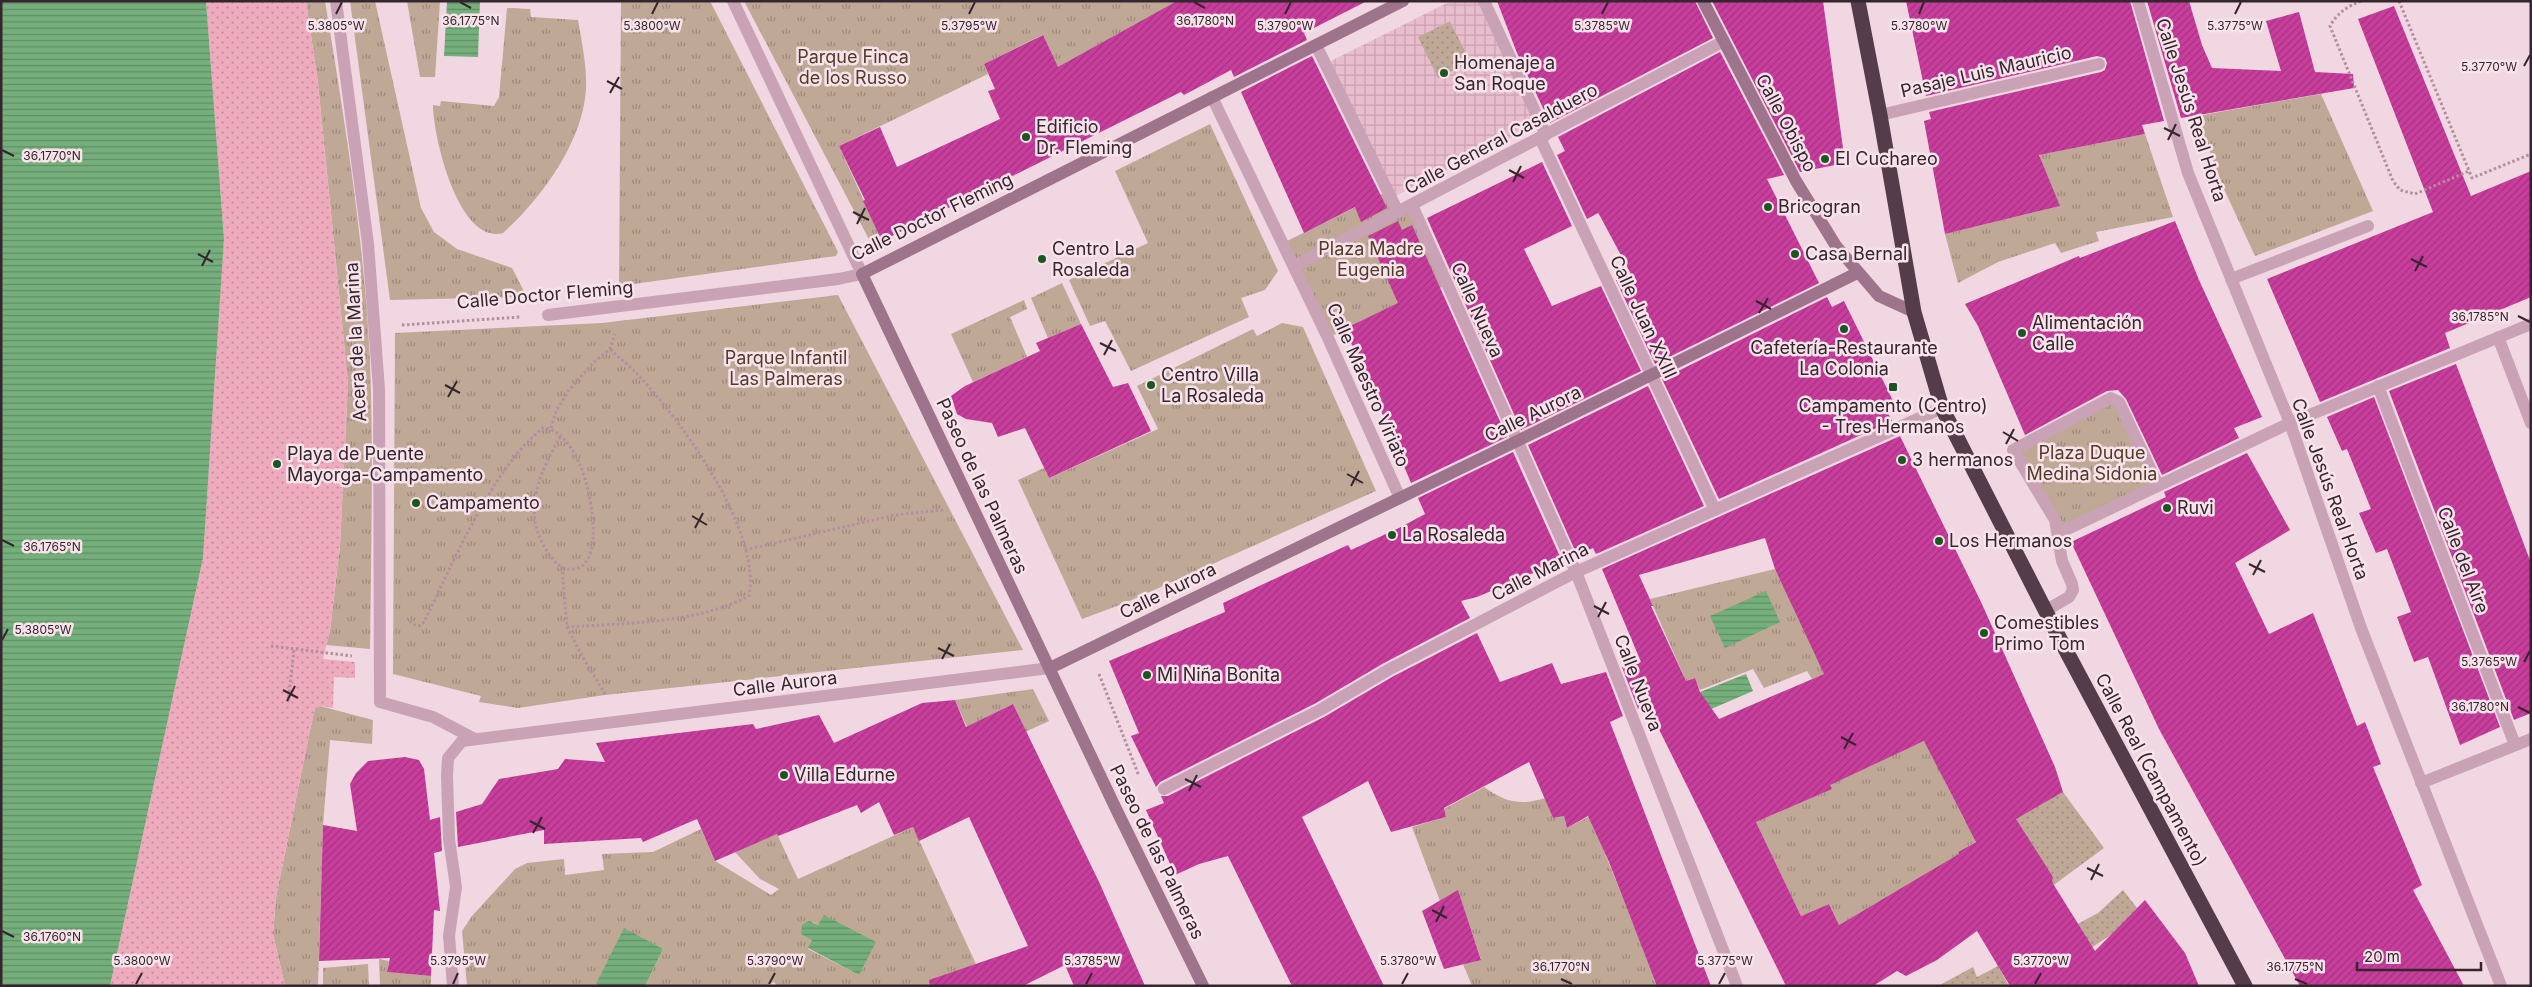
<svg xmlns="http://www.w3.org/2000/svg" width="2532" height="987" viewBox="0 0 2532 987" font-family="Inter,sans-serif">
<defs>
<pattern id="grass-tufts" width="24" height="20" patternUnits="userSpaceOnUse" patternTransform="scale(1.25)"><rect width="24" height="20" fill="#c0a897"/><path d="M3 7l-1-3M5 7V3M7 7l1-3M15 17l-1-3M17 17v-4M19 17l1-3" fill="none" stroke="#9d897c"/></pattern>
<pattern id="sand-dots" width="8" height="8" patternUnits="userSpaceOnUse" patternTransform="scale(1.25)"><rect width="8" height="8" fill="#eeabbe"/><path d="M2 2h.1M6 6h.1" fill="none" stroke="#c28b9b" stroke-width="1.8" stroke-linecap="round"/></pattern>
<pattern id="garden-dots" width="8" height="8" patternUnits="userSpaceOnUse" patternTransform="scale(1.25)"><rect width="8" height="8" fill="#c0a897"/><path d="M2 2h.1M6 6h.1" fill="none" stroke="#9d897c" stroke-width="1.8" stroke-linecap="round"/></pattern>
<pattern id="plaza-grid" width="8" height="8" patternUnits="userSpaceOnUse" patternTransform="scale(1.25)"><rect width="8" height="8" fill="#eabdce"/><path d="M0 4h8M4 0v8" fill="none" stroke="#c9a2b1"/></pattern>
<pattern id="water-rules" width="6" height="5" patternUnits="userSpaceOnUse" patternTransform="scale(1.25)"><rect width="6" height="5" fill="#75af7c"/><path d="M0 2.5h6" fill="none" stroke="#618e66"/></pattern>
<pattern id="building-hatch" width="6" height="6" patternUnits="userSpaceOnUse" patternTransform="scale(1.25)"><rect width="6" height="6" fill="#c93d9d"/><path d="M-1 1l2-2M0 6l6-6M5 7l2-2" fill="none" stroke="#a43380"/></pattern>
</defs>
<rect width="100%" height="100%" fill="#f1d7e1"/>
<path fill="url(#grass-tufts)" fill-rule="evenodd" d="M306,1H325C346,129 368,262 371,392C373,477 371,563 370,649L326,645L330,631L340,546L348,383L318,83Z
M350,1H375L421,208L434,232L457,249L512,268L527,297L390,300Z
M407,1H440L435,77H420Z
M621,1H710L833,242L838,252L836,256L619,286Z
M744,1H1178L1058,68L1042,35L984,64L988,74L839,146L882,241L873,247Z
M507,8L530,9L531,17L578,20C582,43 587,67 586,89C583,142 541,199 503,233C458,245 433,135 433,105L440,106L441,101L494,106L499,97Z
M2321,94L2373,211L2255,256L2223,187L2197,116Z
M1210,124L1278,271L1265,290L1241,298L1249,317L1131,371L1105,321L1090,326L1069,280L1148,243L1115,171Z
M2145,134L2173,217L2096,232L2099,241L2061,253L2055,243L1998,262L1958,283L1945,234L2059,206L2048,177L2035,180L2040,159L2039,142L2049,153Z
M1384,193L1398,212L1412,205L1447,285L1367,318L1328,338L1283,243Z
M1062,283L1081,324L1048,338L1031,298Z
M838,295L1023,650L605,695L518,708L479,702L481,696L393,674L395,333L602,323Z
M1024,300L1027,309L1010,317L1027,357L973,382L951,334Z
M1282,323L1303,327L1376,491L1125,603L1082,619L1018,480L1044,468L1049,478L1158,429L1137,386L1253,329L1257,336Z
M2111,398L2158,485L2059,533L2013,450Z
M1775,569L1827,673L1812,679L1807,671L1764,688L1753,669L1700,690L1694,678L1686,681L1650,599Z
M1033,689L1049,721L1025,732L1013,704L967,727L955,700Z
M320,706L373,720L372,744L330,740L323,825L318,986H285L273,934L276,897L312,721L315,708Z
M1951,729L1944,780L1965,821L2013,820L1958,852L1975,880L1878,902L1839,925L1829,904L1801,916L1756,822L1831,789L1824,770L1911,747Z
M1484,787C1505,802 1520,806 1545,798L1553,818L1564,816L1567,828L1590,816L1658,986H1472L1463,964L1481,959L1458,891L1440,901L1412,827L1446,817L1444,809Z
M913,827L986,986H777L774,982L766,986H645L663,949L596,984L599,986H467L462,931L472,916L515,869L527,863L564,859L565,875L604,870L602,854L653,852L701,829L715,861L771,895L779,889L760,879L734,851L777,834L798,879ZM813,922L818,925L859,975L808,949L813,940Z
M379,959L389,961L387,972L431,976V986H380Z
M368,964L369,986H323V968Z"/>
<path fill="url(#sand-dots)" d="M206,1H306L318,83L348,383L340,546L330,631L323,659L355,662V678L334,677L333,708L320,706L315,708L312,721L276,897L273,934L285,986H110L203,558L224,239Z"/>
<path fill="url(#garden-dots)" d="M1450,21L1471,62L1438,79L1417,37Z
M2063,792L2104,848L2051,887L2013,820Z
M2123,890L2137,908L2112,934L2084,953L2070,928L2098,913Z
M1998,966L2009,986H1938L1973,967L1977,977Z"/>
<path fill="url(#plaza-grid)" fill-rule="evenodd" d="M1451,1H1484L1541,123L1391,198L1325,64ZM1450,21L1471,62L1438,78L1418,37Z"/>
<path fill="url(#water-rules)" d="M1,1H206L224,239L203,558L110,986H1Z
M447,1H480L478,57L444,56Z
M1766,591L1780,622L1725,648L1710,616Z
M1746,674L1753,691L1709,710L1700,692Z
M824,915L876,942L859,975L808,948L812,940L801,934L802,925L809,921L818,925Z
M624,928L663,949L645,986H599L596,984Z"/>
<path fill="url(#building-hatch)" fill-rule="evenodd" d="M1177,1H1367L1304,33L1307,40L1234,77L1231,70L1184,95L1181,92L882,241L863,201L865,200L839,146L880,127L897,167L1000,119L988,91L995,89L984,64L1043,35L1058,67Z
M1497,1H1695L1713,38L1550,123L1517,53Z
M1712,1H1823L1845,163L1800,172Z
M1906,1H2130L2164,121L2142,125L2145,134L2039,155L2060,206L1945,234L1924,121L1931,119L1929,112L2101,72L2105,70L2107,63L2105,58L2097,56L1926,96Z
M2147,1H2189L2202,45L2212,68L2281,71L2266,21L2299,12L2315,72L2353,74L2354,88L2181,118Z
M2394,6L2471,196L2531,171V297L2445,333L2450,348L2320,402L2267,279L2433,212L2358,19Z
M1720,52L1784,175L1767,179L1819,283L1655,364L1616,280L1631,274L1600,216L1598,213L1587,219L1557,155L1565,151L1558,137Z
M1312,56L1387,208L1361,222L1355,207L1304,233L1241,92Z
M1542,162L1572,226L1524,249L1552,306L1601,286L1641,371L1521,430L1427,218Z
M1398,221L1402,230L1412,225L1507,437L1411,483L1362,365L1344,329L1398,303L1368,236Z
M2175,221L2199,280L2262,417L2234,428L2239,438L2162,475L2126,399L2118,390L2107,391L2025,435L1978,326L1965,304L2079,256L2080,258Z
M1827,297L1832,307L1844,301L1897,409L1888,413L1892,421L1719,499L1662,379Z
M1081,324L1113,387L1128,383L1151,431L1049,478L1025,428L998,437L992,423L966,419L957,414L951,396L965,386L1040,351L1036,343Z
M2456,364L2531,563V713L2514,720L2389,391Z
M1648,386L1704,506L1596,554L1593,548L1577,555L1528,445Z
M2374,397L2500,727L2460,745L2428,657L2414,662L2397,617L2411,612L2387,549L2376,553L2359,513L2371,509L2347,449L2342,451L2327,417Z
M1900,436L1981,602L2055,767L2063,792L2016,819L2053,877L2052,882L2095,951L2145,900L2185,953L2199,986H2010L1977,931L1937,960L1906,976L1897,971L1873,986H1786L1647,705L1638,709L1622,667L1641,662L1602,569ZM1765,538L1775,569L1824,674L1719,719L1700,692L1695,678L1686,681L1651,606H1653L1639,575ZM1924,741L1976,842L1958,852L1959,854L1839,925L1829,904L1801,916L1756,822L1832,789L1830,785Z
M1513,452L1562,561L1477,597L1461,601L1470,618L1384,663L1316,703L1160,782L1156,787L1131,736L1139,733L1109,661L1225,612L1223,603L1285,574L1348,545L1351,550L1399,528L1425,514L1418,498Z
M2247,453L2290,530L2235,563L2269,634L2313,613L2357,726L2365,722L2381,764L2373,767L2422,885L2413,890L2464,986H2300L2159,729L2071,542L2166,497L2164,492Z
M1477,633L1500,682L1552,663L1561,684L1606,672L1623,716L1610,722L1711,986H1657L1609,862L1588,816L1567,828L1564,816L1553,818L1529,762L1444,808L1446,817L1391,832L1368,781L1302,817L1384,986H1292L1228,856L1199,864L1175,875L1146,810L1164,803L1161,796H1168L1324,717L1392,677Z
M955,700L966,727L1013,704L1100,884L1145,986H1074L1065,965L1023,986H930L929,980L1028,946L969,817L919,841L913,827L894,835L879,802L861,813L857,805L778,836L777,834L715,861L697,819L643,842L641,838L544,844V830L458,847L456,812L482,804L499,779L558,769L565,759L605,762L596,743L753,724L756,729L819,715L834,743L922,703Z
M405,757L419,760L424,769L430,820L440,817L442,851L434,853L440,911L434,910L431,976L387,972L390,958L319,961L323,825L357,831L350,784L356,773L368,761Z
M1458,890L1481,960L1444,969L1422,911Z"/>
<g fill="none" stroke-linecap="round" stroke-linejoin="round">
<path stroke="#b58da1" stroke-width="3" stroke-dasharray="2.5 2.5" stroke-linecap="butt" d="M2361,1C2347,7 2338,12 2330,26L2393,181L2400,190L2415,194L2469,171
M2399,1L2472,178L2531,154
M402,325L520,317
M551,428L556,411L569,390L594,362L610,349L615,334
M745,550L895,515L943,510
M562,567L567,627L582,656L605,694
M410,621L412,624L419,626L424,622C453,563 492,468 543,428C562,429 574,451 581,467C589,487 607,561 575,569C565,571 557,565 552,558C519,516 538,476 561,435
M567,627C626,623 695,624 749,596C762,531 681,420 638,375C630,366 619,358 610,349
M271,646L352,656
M1099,674L1139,776
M288,702L294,650"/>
<path stroke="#c9a3b5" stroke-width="12" d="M2231,279L2368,226"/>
<path stroke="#c9a3b5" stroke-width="12" d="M336,1L368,244L379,389L380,702L433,717L473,738
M1484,1L1546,135
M2138,1L2188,173L2290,423L2361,628L2501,986
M1316,45L1398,212
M1212,97L1328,338L1400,498
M1880,115L2099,64
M1540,138L1715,510
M1412,205L1576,572L1737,986
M1294,266L1724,41
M548,315L838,279L862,274L733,1
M2498,337L2531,423
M2378,386L2515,745
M2059,533L2290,423L2531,324
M2045,611L2069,597L2073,590L2072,584L2062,561L2055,520L2013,450L2111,398L2119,402L2158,485
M2421,783L2531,739
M1164,789L1320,710L1388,670L1576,572L1942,408
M453,986L449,936L456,887L449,839L447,776L448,758L462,741L1050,668"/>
<path stroke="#9d748b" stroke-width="12" d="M1703,1L1796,181L1836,246L1879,296L1914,312
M1050,668L1554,423L1857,273
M1203,986L1117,811L862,274L1403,1"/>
<path stroke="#553c4b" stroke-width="15" d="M1858,1L1880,115L1914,312L1942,408L2062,643L2245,986"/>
</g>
<path fill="none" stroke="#34252e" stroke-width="2" d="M460,2L471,8M1194,2L1205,8M336,14L342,2M652,14L658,2M969,14L975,2M1285,14L1291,2M1602,14L1608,2M1919,14L1924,2M2235,14L2241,2M2524,66L2530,55M607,81L622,89M610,93L619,77M2164,128L2180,136M2168,140L2176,124M2,150L14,156M1509,170L1524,178M1513,182L1521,166M853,212L869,220M857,224L865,208M198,254L213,262M2411,259L2427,267M202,266L210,250M2415,271L2423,256M1756,301L1771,309M1759,313L1768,298M2518,316L2530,322M1100,343L1116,351M1104,355L1112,340M445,385L460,393M448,397L457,381M2003,432L2018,441M2006,444L2014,429M1347,474L1363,483M1351,486L1359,471M692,516L707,525M695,528L703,513M2,540L14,546M2249,564L2265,572M2253,575L2261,560M1594,606L1609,614M1598,617L1606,602M2,640L8,629M938,648L954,656M942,659L950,644M2524,662L2530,651M283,690L298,698M287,701L295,686M2518,707L2530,713M1841,737L1856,745M1844,749L1853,733M1185,779L1201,787M1189,791L1197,775M530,821L545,829M533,833L542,817M2087,868L2103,876M2091,880L2099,864M1432,910L1447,918M1436,922L1444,906M2,931L14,937M1561,979L1572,984M2295,979L2307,984M136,984L142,973M453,984L458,973M769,984L775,973M1086,984L1092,973M1402,984L1408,973M1719,984L1725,973M2035,984L2041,973"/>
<g fill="#1a5622" stroke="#f9e3eb" stroke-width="2">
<circle cx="1444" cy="73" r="5"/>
<circle cx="1026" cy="137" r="5"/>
<circle cx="1825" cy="159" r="5"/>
<circle cx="1768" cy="207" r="5"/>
<circle cx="1795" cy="254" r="5"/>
<circle cx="1042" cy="259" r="5"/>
<circle cx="1844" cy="329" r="5"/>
<circle cx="2022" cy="333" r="5"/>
<circle cx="1151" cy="385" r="5"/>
<rect x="1888" y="382" width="10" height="10" rx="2.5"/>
<circle cx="1902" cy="460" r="5"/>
<circle cx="277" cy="464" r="5"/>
<circle cx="416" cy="503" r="5"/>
<circle cx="2167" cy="508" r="5"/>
<circle cx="1392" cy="535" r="5"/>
<circle cx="1939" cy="541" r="5"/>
<circle cx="1984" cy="633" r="5"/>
<circle cx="1147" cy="675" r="5"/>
<circle cx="784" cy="775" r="5"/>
</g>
<g text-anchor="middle" stroke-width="5" stroke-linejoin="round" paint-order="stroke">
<g font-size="18" fill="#523b28" stroke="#f9e3eb">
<text x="853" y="63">Parque Finca<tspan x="853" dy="21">de los Russo</tspan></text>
<text x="1371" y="255">Plaza Madre<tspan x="1371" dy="21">Eugenia</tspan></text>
<text x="786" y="364">Parque Infantil<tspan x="786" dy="21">Las Palmeras</tspan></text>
<text x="2092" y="459">Plaza Duque<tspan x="2092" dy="21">Medina Sidonia</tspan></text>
</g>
<g font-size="18" fill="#34252e" stroke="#f9e3eb" text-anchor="start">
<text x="1454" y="69">Homenaje a<tspan x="1454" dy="21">San Roque</tspan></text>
<text x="1036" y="133">Edificio<tspan x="1036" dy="21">Dr. Fleming</tspan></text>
<text x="1835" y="165">El Cuchareo</text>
<text x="1778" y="213">Bricogran</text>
<text x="1052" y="255">Centro La<tspan x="1052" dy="21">Rosaleda</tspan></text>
<text x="1805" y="260">Casa Bernal</text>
<text x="2032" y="329">Alimentación<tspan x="2032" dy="21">Calle</tspan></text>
<text x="1844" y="354" text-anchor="middle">Cafetería-Restaurante<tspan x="1844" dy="21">La Colonia</tspan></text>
<text x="1161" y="381">Centro Villa<tspan x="1161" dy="21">La Rosaleda</tspan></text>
<text x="1893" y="412" text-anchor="middle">Campamento (Centro)<tspan x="1893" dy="21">- Tres Hermanos</tspan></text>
<text x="287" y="460">Playa de Puente<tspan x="287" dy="21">Mayorga-Campamento</tspan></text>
<text x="1912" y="466">3 hermanos</text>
<text x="426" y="509">Campamento</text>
<text x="2177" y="514">Ruvi</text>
<text x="1402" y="541">La Rosaleda</text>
<text x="1949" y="547">Los Hermanos</text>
<text x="1994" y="629">Comestibles<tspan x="1994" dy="21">Primo Tom</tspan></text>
<text x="1157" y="681">Mi Niña Bonita</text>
<text x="794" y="781">Villa Edurne</text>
</g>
<g font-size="18" fill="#34252e" stroke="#f9e3eb">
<text transform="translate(1986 72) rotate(-13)" y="6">Pasaje Luis Mauricio</text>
<text transform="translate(2191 110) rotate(72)" y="6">Calle Jesús Real Horta</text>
<text transform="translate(1786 123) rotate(62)" y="6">Calle Obispo</text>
<text transform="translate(1501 139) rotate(-28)" y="6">Calle General Casalduero</text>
<text transform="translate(932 217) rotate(-26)" y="6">Calle Doctor Fleming</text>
<text transform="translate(545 295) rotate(-5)" y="6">Calle Doctor Fleming</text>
<text transform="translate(1477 310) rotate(66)" y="6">Calle Nueva</text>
<text transform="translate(1643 317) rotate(65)" y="6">Calle Juan XXIII</text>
<text transform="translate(356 342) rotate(-93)" y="6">Acera de la Marina</text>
<text transform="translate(1368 385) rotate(66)" y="6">Calle Maestro Viriato</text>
<text transform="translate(1533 414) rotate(-26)" y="6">Calle Aurora</text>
<text transform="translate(982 486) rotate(65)" y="6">Paseo de las Palmeras</text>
<text transform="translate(2330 489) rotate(70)" y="6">Calle Jesús Real Horta</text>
<text transform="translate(2463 560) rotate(69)" y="6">Calle del Aire</text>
<text transform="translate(1540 572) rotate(-27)" y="6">Calle Marina</text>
<text transform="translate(1168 591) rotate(-26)" y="6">Calle Aurora</text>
<text transform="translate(1638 683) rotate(69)" y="6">Calle Nueva</text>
<text transform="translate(785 684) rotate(-7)" y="6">Calle Aurora</text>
<text transform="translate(2151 770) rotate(62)" y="6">Calle Real (Campamento)</text>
<text transform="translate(1157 852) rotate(64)" y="6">Paseo de las Palmeras</text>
</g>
</g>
<g font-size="12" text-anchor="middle" fill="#34252e" stroke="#f9e3eb" stroke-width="5" stroke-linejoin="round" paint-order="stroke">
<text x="471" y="25">36.1775°N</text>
<text x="1205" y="25">36.1780°N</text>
<text x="336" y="30">5.3805°W</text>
<text x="652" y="30">5.3800°W</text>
<text x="1285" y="30">5.3790°W</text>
<text x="1602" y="30">5.3785°W</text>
<text x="1919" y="30">5.3780°W</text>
<text x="2235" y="30">5.3775°W</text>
<text x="969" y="30">5.3795°W</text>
<text x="2489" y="71">5.3770°W</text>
<text x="52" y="160">36.1770°N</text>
<text x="2480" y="321">36.1785°N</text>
<text x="52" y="551">36.1765°N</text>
<text x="43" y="634">5.3805°W</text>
<text x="2489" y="666">5.3765°W</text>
<text x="2480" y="711">36.1780°N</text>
<text x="52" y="941">36.1760°N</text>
<text x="142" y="965">5.3800°W</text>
<text x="458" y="965">5.3795°W</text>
<text x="775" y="965">5.3790°W</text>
<text x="1092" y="965">5.3785°W</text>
<text x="1408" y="965">5.3780°W</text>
<text x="1725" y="965">5.3775°W</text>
<text x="2041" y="965">5.3770°W</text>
<text x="1561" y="971">36.1770°N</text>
<text x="2295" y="971">36.1775°N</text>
</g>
<rect width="2532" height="987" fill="none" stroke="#34252e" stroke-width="5"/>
<path d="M2357 962v8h124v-8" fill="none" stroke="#34252e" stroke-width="2.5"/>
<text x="2364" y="962" font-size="15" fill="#34252e" stroke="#f9e3eb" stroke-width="4" paint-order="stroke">20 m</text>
</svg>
